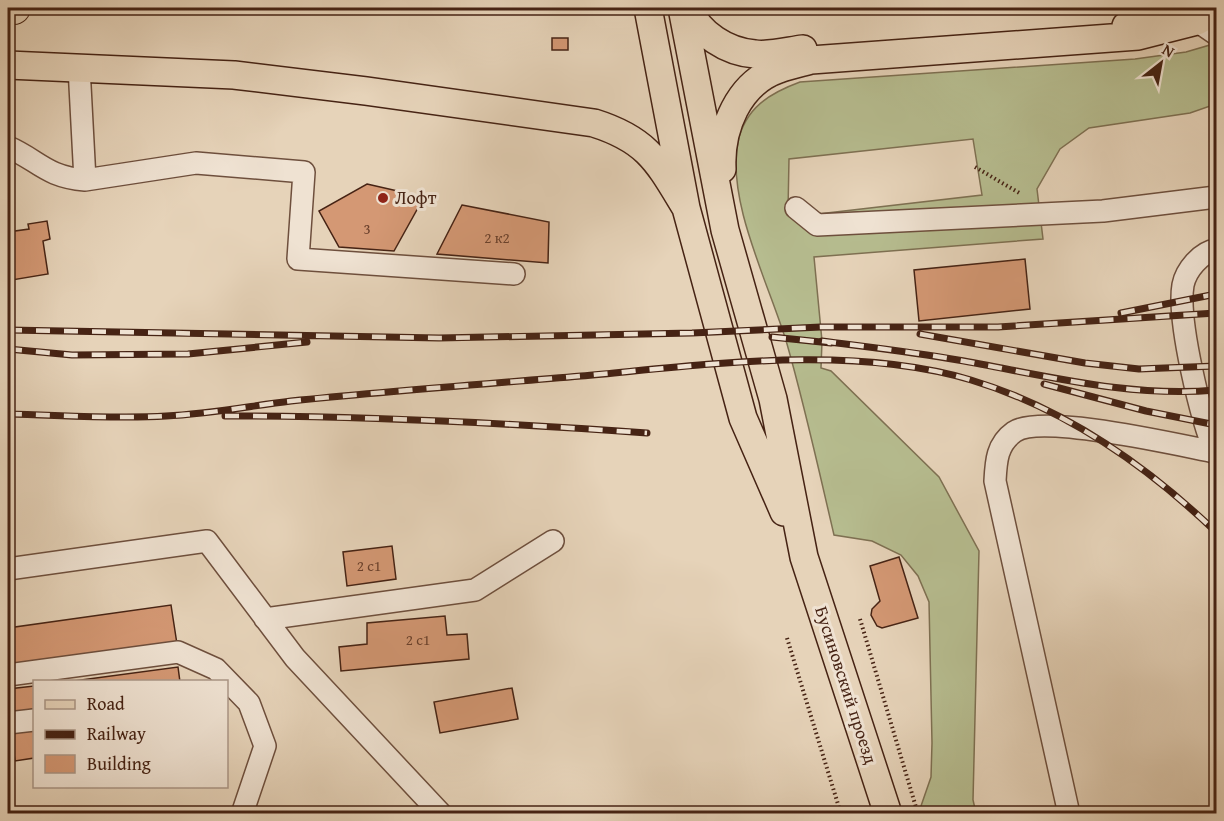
<svg xmlns="http://www.w3.org/2000/svg" width="1224" height="821" viewBox="0 0 1224 821" font-family="'Gentium Book Plus',serif">
<rect width="100%" height="100%" fill="#e6d3b9"/>
<filter id="stains"><feTurbulence type="fractalNoise" baseFrequency=".00333" numOctaves="4"/><feColorMatrix values="0 0 0 0 .2 0 0 0 0 .09 0 0 0 0 .02 0 0 0 .5 -.17"/></filter>
<radialGradient id="worn" r=".72"><stop offset=".6" stop-color="#630" stop-opacity="0"/><stop offset="1" stop-color="#630" stop-opacity=".3"/></radialGradient>
<path fill="#b6bc8f" stroke="#7e7052" stroke-width="1.5" fill-rule="evenodd" d="M1210,45L1216,57V104L1190,113L1089,128L1060,149L1037,189L1043,239L814,257L822,341L821,368L831,371L939,477L979,551L973,800L976,813H924L921,806L931,777L932,743L929,602L918,576L901,555L872,541L834,535C819,471 805,407 787,344C770,286 726,202 738,142C745,108 770,93 800,82L1135,59L1186,52ZM973,139L982,195L818,214L959,208L950,229L814,234L788,211L789,159Z"/>
<path fill="#d49874" stroke="#462314" stroke-width="1.5" d="M552,38H568V50H552Z
M367,184L424,197L394,251L339,247L319,211Z
M462,205L549,222L548,263L437,254Z
M47,221L50,239L43,241L48,274L12,280L8,232L29,229L28,224Z
M1025,259L1030,309L919,321L914,270Z
M392,546L396,579L347,586L343,552Z
M899,557L918,618L882,628L877,626L871,615L872,609L880,601L870,566Z
M171,605L177,644L8,668V628Z
M445,616L447,635L467,634L469,659L341,671L339,647L367,644V623Z
M178,667L180,682H66Z
M34,686V709L8,713V689Z
M512,688L518,719L440,733L434,702Z
M34,729V758L15,761L11,733Z"/>
<g fill="none" stroke-linecap="round" stroke-linejoin="round">
<defs>
<path id="minor" d="M1197,21L1216,34
M79,67L85,180
M8,147C38,160 46,177 85,180L196,163L304,172L298,259L514,274
M796,208L817,225L1103,211L1216,197
M1216,250C1201,252 1186,270 1183,285C1177,320 1201,420 1216,454
M8,569L207,541L295,658L441,814
M265,619L475,590L553,541
M8,675L178,652L216,669L249,703L265,746L242,814
M8,723L34,720
M1069,814L995,481C996,461 997,444 1014,432C1041,413 1178,445 1215,452"/>
<path id="major" d="M648,8L686,208L743,418L784,512
M682,8L725,230L773,399L804,557L888,814
M688,8C699,34 727,52 755,54C770,56 788,51 803,49
M1126,26L1154,16L1165,8
M8,65L234,75L366,91L594,123C648,140 658,162 686,208
M722,169C720,129 738,83 779,69C789,65 800,63 811,60L1138,36L1197,21L1216,10"/>
<path id="highway" d="M8,8H14"/>
</defs>
<use href="#minor" stroke="#6e4f3d" stroke-width="24"/>
<use href="#major" stroke="#462314" stroke-width="30"/>
<use href="#highway" stroke="#462314" stroke-width="34"/>
<path stroke="#462314" stroke-width="4" stroke-dasharray="1.5 3" stroke-linecap="butt" d="M975,167L1021,194
M860,619L918,814
M787,638L841,814"/>
<use href="#minor" stroke="#efe2d2" stroke-width="21"/>
<use href="#major" stroke="#e6d3b9" stroke-width="27"/>
<use href="#highway" stroke="#e6d3b9" stroke-width="32"/>
<defs>
<path id="rail" d="M1121,313L1216,294
M8,330L439,338L692,333L821,327H998L1216,313
M920,334L1085,363L1139,369L1216,366
M772,337L831,343
M822,341C868,347 913,352 958,360C1044,375 1129,398 1216,390
M8,349L72,355L188,354L307,342
M1044,384L1146,411L1216,425
M8,414C60,415 113,419 166,416C208,414 250,406 291,401C388,391 485,384 581,376C705,365 849,344 971,380C1064,408 1147,466 1216,532
M225,416C366,416 506,423 647,433"/>
</defs>
<use href="#rail" stroke="#462314" stroke-width="7"/>
<use href="#rail" stroke="#efe2d2" stroke-width="4.5" stroke-dasharray="14" stroke-linecap="butt"/>
</g>
<circle fill="#8f2418" stroke="#efe2d2" stroke-width="2" cx="383" cy="198" r="6"/>
<g text-anchor="middle" stroke-width="6" stroke-linejoin="round" paint-order="stroke">
<g font-size="15" fill="#6a402c">
<text x="367" y="234">3</text>
<text x="497" y="243">2 к2</text>
<text x="369" y="571">2 с1</text>
<text x="418" y="645">2 с1</text>
</g>
<g font-size="18" fill="#462314" stroke="#efe2d2" text-anchor="start">
<text x="395" y="204">Лофт</text>
</g>
<g font-size="18" fill="#462314" stroke="#efe2d2">
<text transform="translate(846 685) rotate(72)" y="6">Бусиновский проезд</text>
</g>
</g>
<rect width="1224" height="821" fill="none" stroke="#e6d3b9" stroke-width="30"/>
<rect x="9" y="9" width="1206" height="803" fill="none" stroke="#462314" stroke-width="3"/>
<rect x="15" y="15" width="1194" height="791" fill="none" stroke="#462314" stroke-width="1.5"/>
<rect x="33" y="680" width="195" height="108" fill="#efe2d2" stroke="#ab9686" stroke-width="1.5"/>
<rect x="45" y="700" width="30" height="9" fill="#e6d3b9" stroke="#ab9686" stroke-width="1.5"/>
<text x="87" y="710" font-size="18" fill="#462314">Road</text>
<rect x="45" y="730" width="30" height="9" fill="#462314" stroke="#ab9686" stroke-width="1.5"/>
<text x="87" y="740" font-size="18" fill="#462314">Railway</text>
<rect x="45" y="755" width="30" height="18" fill="#d49874" stroke="#ab9686" stroke-width="1.5"/>
<text x="87" y="770" font-size="18" fill="#462314">Building</text>
<g transform="translate(1161 63) rotate(31)" stroke="#efe2d2" stroke-width="4.5" paint-order="stroke">
<path d="M0-4.5L10 22L0 15L-10 22Z" fill="#462314"/>
<text y="-9" font-size="16" font-weight="bold" text-anchor="middle" fill="#462314">N</text>
</g>
<rect width="100%" height="100%" filter="url(#stains)"/>
<rect width="100%" height="100%" fill="url(#worn)"/>
</svg>
